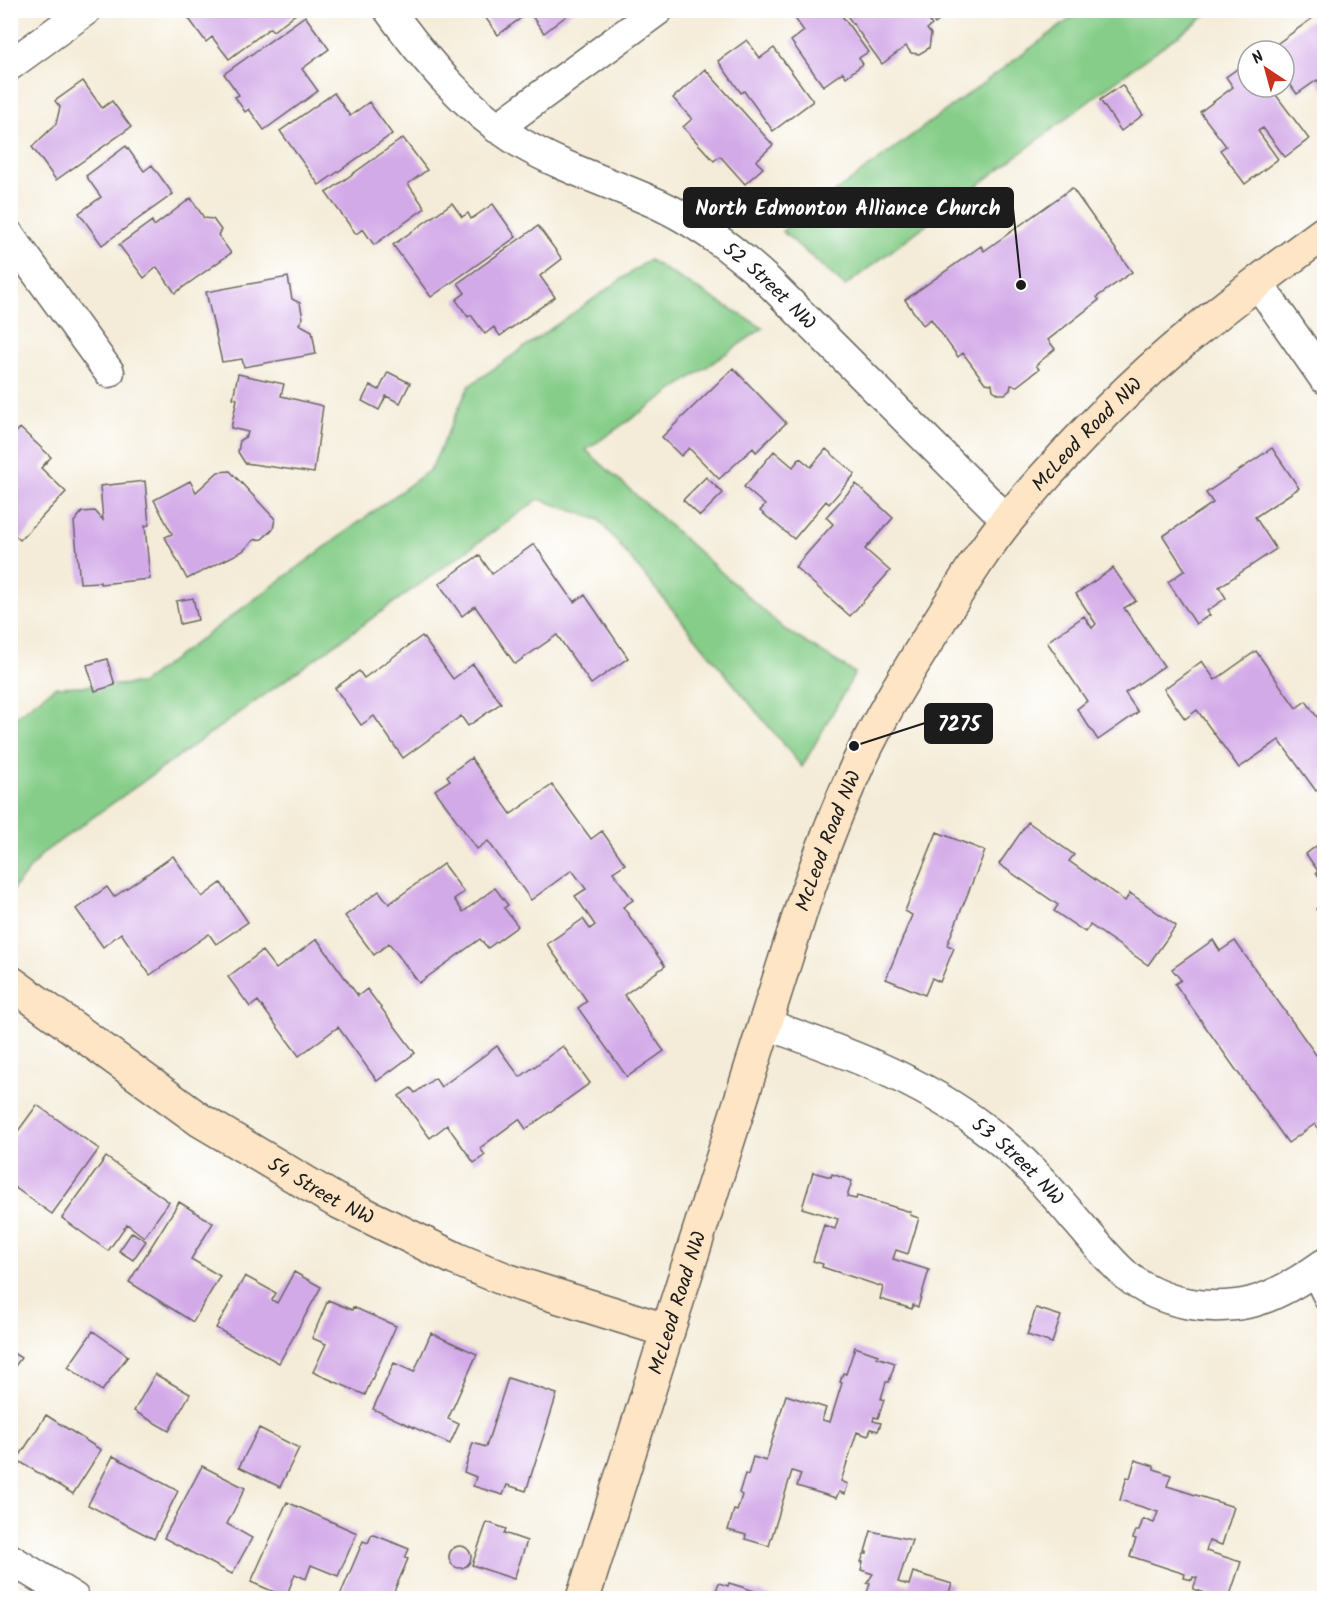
<svg xmlns="http://www.w3.org/2000/svg" width="1335" height="1609" viewBox="0 0 1335 1609" font-family="Kalam,sans-serif">
<rect width="100%" height="100%" fill="#fff"/>
<filter id="ink" filterUnits="userSpaceOnUse"><feTurbulence type="fractalNoise" baseFrequency=".0167" numOctaves="2"/><feDisplacementMap in="SourceGraphic" scale="12" xChannelSelector="R" yChannelSelector="G"/><feConvolveMatrix kernelMatrix="1 2 1 2 8 2 1 2 1" color-interpolation-filters="sRGB"/></filter>
<filter id="wash" filterUnits="userSpaceOnUse"><feTurbulence type="fractalNoise" baseFrequency=".008" numOctaves="4" result="noise"/><feDisplacementMap in="SourceGraphic" scale="24" xChannelSelector="R" yChannelSelector="G"/><feGaussianBlur stdDeviation="1.35" result="paint"/><feColorMatrix in="noise" values="0 0 0 0 0 0 0 0 0 0 0 0 0 0 0 0 0 1.4 0 .05"/><feComposite in="paint" operator="in"/></filter>
<g filter="url(#wash)">
<rect width="100%" height="100%" fill="#f4ecd8"/>
<path fill="#85cd88" stroke="#507452" stroke-width="1.5" d="M1081,11H1212L1133,68L845,286L782,231Z
M649,260L763,328L586,450L784,629L855,673L802,767L599,520L539,499L43,853L11,892V720L55,687L140,684L431,469L469,386Z"/>
<g id="blocks">
<path fill="#d3aae8" d="M186,10H301L273,31L270,28L229,59L212,37L206,42L184,12Z
M480,10H574L544,33L529,12L498,35Z
M789,10H834L838,15L840,13L868,52L859,58L863,64L846,77L843,72L823,86L791,41L804,31Z
M843,10H922L932,25L927,29L931,34L929,48L919,54L911,53L906,46L882,64Z
M926,10H954L935,24Z
M1324,10V90L1317,80L1297,94L1284,76V51H1267Z
M305,16L329,49L302,69L318,91L264,130L249,109L245,112L235,97L239,95L224,74Z
M747,40L760,58L774,48L813,101L773,131L744,91L741,93L718,61Z
M1248,61V87H1270L1309,139L1285,157L1263,128L1258,131L1278,159L1245,184L1220,150L1226,146L1200,112L1233,87L1226,77Z
M705,69L773,145L756,161L763,168L745,184L720,156L714,161L683,127L692,119L673,98Z
M83,81L102,108L112,101L131,127L56,180L32,147L56,124L60,107L55,101Z
M1122,85L1143,115L1121,131L1100,100Z
M334,93L350,116L369,102L392,134L319,185L280,131Z
M403,138L427,170L408,184L425,208L374,245L363,229L356,234L326,193Z
M126,146L144,171L152,165L173,194L102,245L79,213L101,197L86,176Z
M1072,188L1132,272L1097,297L1099,300L1048,340L1055,349L1036,365L1039,369L1017,386L1011,385L1010,390L1005,394H999L993,390L992,384L985,383L963,353L958,357L931,319L923,325L905,300L981,246L984,251Z
M191,198L204,218L213,219L221,230L218,235L231,253L175,293L157,267L144,278L119,245L152,221L154,226Z
M452,203L462,217L468,213L471,219L493,204L516,237L431,297L393,245Z
M538,226L562,259L540,276L555,297L500,336L494,327L485,334L471,315L468,317L456,300L465,293L458,283Z
M288,277L292,299L300,303L303,318L299,324L312,331L316,354L244,367L242,359L222,362L206,292Z
M733,368L786,423L756,452L753,448L719,479L689,448L681,456L662,437Z
M388,372L410,383L400,403L386,396L379,410L362,401L370,385L379,390Z
M238,374L284,384L281,396L323,406L314,473L245,463L238,452L240,440L247,436L248,432L231,428L237,399L233,398Z
M20,428L51,457L41,468L66,492L20,540L10,531V439Z
M1272,448L1299,488L1255,517L1276,549L1219,587L1226,598L1207,611L1210,615L1196,624L1168,582L1185,570L1163,536L1213,503L1206,493Z
M826,449L855,474L829,504L826,501L794,539L760,511L765,505L744,487L774,451L793,467L800,458L811,467Z
M230,471L275,519L273,529L262,539L254,540L243,551L187,579L165,537L172,534L154,500L190,481L196,492L218,472Z
M706,477L723,493L700,516L683,500Z
M145,481L149,525L145,526L150,579L100,584V582L80,583L74,522L82,512L95,511L103,520L100,486Z
M856,484L893,518L865,549L890,571L850,616L795,567L833,524L826,517Z
M534,544L574,602L585,595L628,658L591,684L557,635L515,664L475,606L462,616L439,584L479,555L492,574Z
M1113,568L1136,601L1124,608L1164,666L1125,693L1138,712L1098,740L1077,709L1087,701L1047,642L1084,616L1092,628L1096,624L1076,594Z
M193,598L198,620L180,624L176,601Z
M422,636L453,679L473,664L501,703L468,726L461,716L403,758L374,716L361,725L335,688L359,671L364,678Z
M1256,651L1296,708L1306,701L1324,727V785L1316,791L1279,740L1239,768L1197,710L1185,719L1164,689L1202,661L1215,680Z
M107,659L115,685L95,691L87,665Z
M471,758L511,814L552,785L591,839L602,831L625,864L613,872L633,900L623,907L665,966L624,995L664,1051L627,1077L578,1008L587,1001L547,944L583,919L590,929L595,925L575,896L586,889L572,870L531,900L488,841L477,849L435,790L450,780L447,776Z
M1028,822L1074,855L1069,861L1125,901L1130,893L1176,926L1148,965L1090,925L1085,932L1054,911L1058,905L999,864Z
M937,832L985,851L947,945L954,948L940,982L932,978L925,995L886,979L912,915L905,911Z
M1324,840V885L1316,873L1318,871L1306,854Z
M173,856L202,897L221,883L248,922L216,944L209,934L150,975L121,933L103,947L76,909L107,887L114,897Z
M443,864L464,892L454,899L463,912L495,888L508,905L504,908L518,926L488,948L480,939L419,983L389,943L374,955L345,916L379,891L389,904Z
M1324,903V921L1316,909Z
M317,939L358,996L367,989L415,1053L377,1081L338,1027L299,1056L258,1001L250,1007L228,977L262,951L276,969Z
M1213,940L1220,951L1235,941L1324,1066V1137L1315,1124L1288,1143L1175,984L1181,980L1172,969Z
M497,1046L520,1077L563,1046L590,1083L526,1129L519,1119L480,1148L485,1155L474,1163L447,1125L430,1138L399,1096L411,1088L415,1093L435,1078L441,1087Z
M37,1105L99,1149L52,1214L10,1184V1142Z
M106,1157L169,1202L144,1237L127,1224L108,1251L62,1218Z
M813,1172L831,1177L832,1174L852,1181L847,1197L856,1199L857,1196L911,1212L910,1215L919,1218L908,1254L896,1250L893,1259L929,1270L918,1307L913,1305L912,1309L880,1299L883,1287L822,1267L823,1264L813,1261L824,1225L835,1229L838,1219L802,1208Z
M179,1202L213,1223L191,1259L220,1276L193,1322L129,1282Z
M132,1232L146,1241L133,1260L119,1251Z
M294,1272L321,1287L279,1363L216,1328L245,1276L276,1293L272,1300L277,1303Z
M328,1300L352,1310L353,1307L396,1326L365,1395L313,1372L326,1344L312,1338Z
M1036,1308L1061,1316L1052,1343L1027,1335Z
M93,1331L128,1356L102,1391L68,1367Z
M431,1333L477,1354L448,1419L459,1424L450,1444L373,1409L394,1363L414,1372Z
M855,1347L878,1355L877,1357L895,1363L889,1382H886L881,1399L884,1400L878,1418L874,1417L873,1421L881,1423L878,1431L871,1429L868,1436L857,1432L841,1481L848,1484L845,1494L839,1492L836,1498L797,1486L801,1474L792,1471L769,1546L745,1539L746,1535L728,1530L734,1510L737,1511L742,1495L739,1493L745,1474L748,1475L753,1457L766,1461L786,1395L826,1408L822,1420L830,1422L842,1383L840,1382L843,1373L846,1374Z
M10,1351L21,1358L10,1373Z
M155,1374L190,1394L169,1431L134,1411Z
M508,1378L557,1394L526,1491L507,1485L503,1495L473,1486L476,1477L464,1472L473,1443L486,1447Z
M46,1415L101,1450L73,1494L17,1460Z
M259,1428L299,1448L280,1487L239,1467Z
M113,1456L178,1491L154,1539L88,1505Z
M1135,1460L1154,1466V1469L1171,1475L1167,1486L1234,1507L1222,1545L1209,1541L1206,1551L1241,1562L1229,1598H1213L1214,1596L1193,1589L1197,1578L1193,1577L1192,1580L1184,1578L1185,1574L1130,1556L1136,1539L1133,1538L1136,1531H1139L1143,1519L1154,1523L1158,1512L1120,1500L1127,1477L1130,1478Z
M202,1466L245,1488L227,1524L252,1538L232,1574L164,1538Z
M287,1502L357,1533L338,1576L311,1565L306,1579L295,1574L286,1597L251,1582Z
M487,1522L506,1529L504,1533L527,1541L514,1579L472,1565Z
M871,1531L912,1540L898,1582L909,1585L913,1572L952,1584L947,1598H865L870,1584L867,1583L873,1574L861,1570L863,1562H861L864,1554H867V1552H865Z
M372,1534L409,1549L405,1558L408,1559L392,1596L398,1598H339L363,1541L368,1543Z
M449 1557a11 11 0 1 1 22 0a11 11 0 1 1-22 0Z
M719,1583L728,1586L729,1583L777,1598H713Z"/>
</g>
</g>
<g filter="url(#ink)">
<use href="#blocks" fill-opacity="0" stroke="#68655e" stroke-width="1.5"/>
<g fill="none" stroke-linecap="round" stroke-linejoin="round">
<defs>
<path id="lane" d="M1309,1274L1324,1304"/>
<g id="street">
<path id="s1" d="M389,10C426,61 466,109 519,142C559,166 602,180 644,198C691,217 731,247 768,281L1007,520"/>
<path d="M10,65L86,10"/>
<path d="M497,128L658,10"/>
<path d="M10,236L109,372"/>
<path d="M1257,282L1324,378"/>
<path id="s2" d="M765,1024C842,1051 919,1078 985,1129C1019,1154 1048,1187 1075,1219C1092,1238 1108,1260 1127,1276C1161,1304 1210,1312 1252,1302C1278,1295 1303,1279 1324,1264"/>
<path d="M10,1559L74,1598"/>
</g>
<g id="secondary">
<path id="s3" d="M10,982L200,1120L335,1200L456,1259L509,1281L668,1331"/>
<path id="s4" d="M583,1598L804,901C820,855 837,810 857,766C882,712 914,662 945,612C965,580 985,547 1009,518C1064,453 1124,389 1191,335C1234,299 1279,266 1324,233"/>
</g>
</defs>
<use href="#lane" stroke="#68655e" stroke-width="18"/>
<use href="#street" stroke="#68655e" stroke-width="33"/>
<use href="#secondary" stroke="#68655e" stroke-width="36"/>
<use href="#lane" stroke="#fff" stroke-width="15"/>
<use href="#street" stroke="#fff" stroke-width="30"/>
<use href="#secondary" stroke="#fde5c5" stroke-width="33"/>
</g>
</g>
<g text-anchor="middle" stroke-width="4.5" stroke-linejoin="round" paint-order="stroke">
<g font-size="20" fill="#1c1c1c" stroke="#fff">
<text dy="7" stroke="none"><textPath href="#s1" startOffset="478">52 Street NW</textPath></text>
<text dy="7" stroke="none"><textPath href="#s4" startOffset="1282">McLeod Road NW</textPath></text>
<text dy="7" stroke="none"><textPath href="#s4" startOffset="796">McLeod Road NW</textPath></text>
<text dy="7" stroke="none"><textPath href="#s2" startOffset="291">53 Street NW</textPath></text>
<text dy="7" stroke="none"><textPath href="#s3" startOffset="375">54 Street NW</textPath></text>
<text dy="7" stroke="none"><textPath href="#s4" startOffset="310">McLeod Road NW</textPath></text>
</g>
</g>
<path fill="none" stroke="#1c1c1c" stroke-width="2" d="M1021 285L1013 208M854 746L925 723"/>
<g fill="#1c1c1c" stroke="#fff" stroke-width="2">
<circle cx="1021" cy="285" r="6"/>
<circle cx="854" cy="746" r="6"/>
</g>
<g fill="#1c1c1c" stroke="#1c1c1c" stroke-width="2">
<rect x="684" y="188" width="329" height="39" rx="6"/>
<rect x="925" y="704" width="67" height="39" rx="6"/>
</g>
<g font-size="21" text-anchor="middle" font-weight="bold" fill="#fff">
<text x="848" y="215">North Edmonton Alliance Church</text>
<text x="959" y="731">7275</text>
</g>
<rect width="1335" height="1609" fill="none" stroke="#fff" stroke-width="36"/>
<g transform="translate(1266 69) rotate(324)"><circle r="28" fill="#ffffff" stroke="#a4a4a4" stroke-width="1.5"/>
<path d="M0-4.5L10 22L0 15L-10 22Z" fill="#c8321e"/>
<text y="-9" font-size="16" font-weight="bold" text-anchor="middle" fill="#1c1c1c">N</text>
</g>
</svg>
